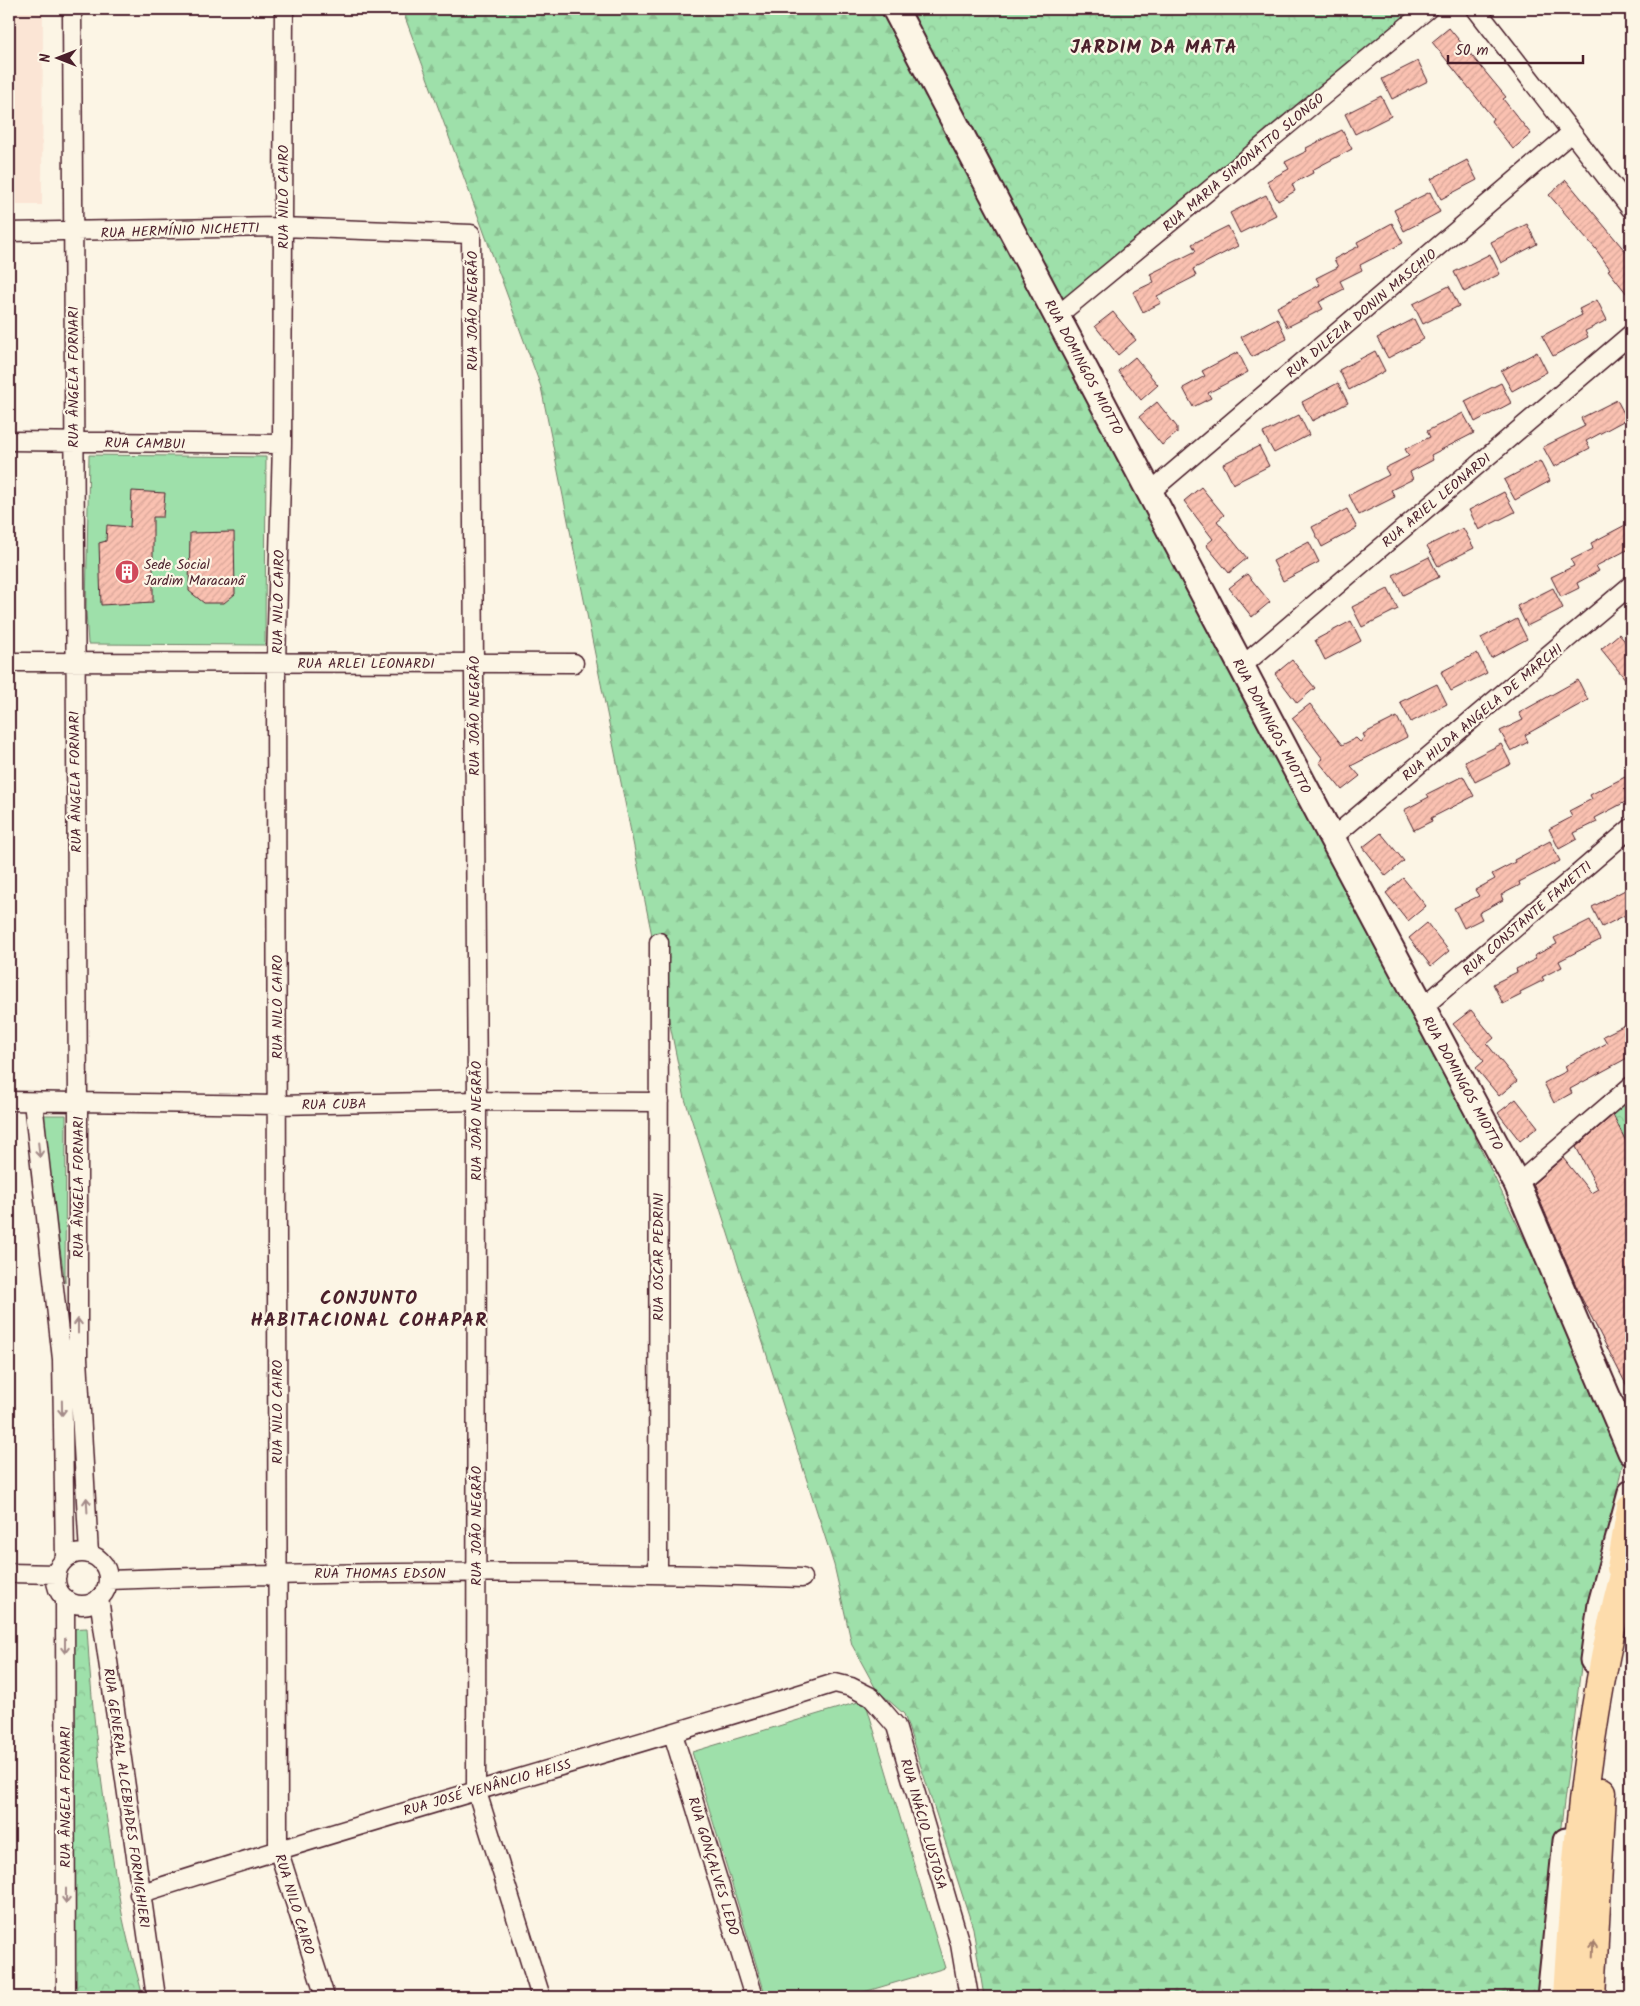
<svg xmlns="http://www.w3.org/2000/svg" width="1640" height="2006" viewBox="0 0 1640 2006" font-family="Kalam,sans-serif">
<defs>
<pattern id="forest-firs" width="22" height="20" patternUnits="userSpaceOnUse" patternTransform="scale(1.25)"><rect width="22" height="20" fill="#9ee0aa"/><path d="M5 1l3.5 6h-7zM16 11l3.5 6h-7z" fill="#8ac092"/></pattern>
<pattern id="park-crowns" width="20" height="18" patternUnits="userSpaceOnUse" patternTransform="scale(1.25)"><rect width="20" height="18" fill="#9ee0aa"/><path d="M2 6a3 3 0 1 1 6 0M12 15a3 3 0 1 1 6 0" fill="none" stroke="#8ac092"/></pattern>
<pattern id="building-hatch" width="6" height="6" patternUnits="userSpaceOnUse" patternTransform="scale(1.25)"><rect width="6" height="6" fill="#fac1b1"/><path d="M-1 1l2-2M0 6l6-6M5 7l2-2" fill="none" stroke="#d8a598"/></pattern>
</defs>
<rect width="100%" height="100%" fill="#fcf5e5"/>
<filter id="ink" filterUnits="userSpaceOnUse"><feTurbulence type="fractalNoise" baseFrequency=".02" numOctaves="2"/><feDisplacementMap in="SourceGraphic" scale="10" xChannelSelector="R" yChannelSelector="G"/><feConvolveMatrix kernelMatrix="1 2 1 2 8 2 1 2 1" color-interpolation-filters="sRGB"/></filter>
<g filter="url(#ink)">
<path fill="#fbe5d5" d="M9,9H43L42,205H9Z"/>
<path fill="#9ee0aa" stroke="#74806a" d="M89,455L266,457L265,645L88,644L86,611Z
M41,1115H66L65,1283Z
M865,1700L945,1968L847,1997H766L692,1752Z"/>
<path fill="url(#forest-firs)" stroke="#74806a" d="M402,9H893L1331,839L1618,1433L1624,1457L1583,1651L1554,1882L1543,1997H984L973,1928L904,1714L876,1689L852,1645L834,1565L685,1099L541,387Z"/>
<path fill="url(#park-crowns)" stroke="#74806a" d="M901,9H1420L1058,308Z
M1631,1098V1152L1613,1114Z
M87,1628C92,1722 105,1816 121,1908C126,1938 136,1968 143,1997H73L66,1629Z"/>
<path fill="url(#building-hatch)" stroke="#4a1f2b" d="M1449,28L1506,97L1503,99L1531,134L1513,149L1491,121L1493,118L1432,42Z
M1418,61L1428,81L1392,99L1382,79Z
M1381,96L1391,116L1355,134L1345,114Z
M1342,130L1352,149L1312,170L1313,173L1292,184L1295,191L1278,201L1267,181L1289,169L1285,162L1307,151L1306,148Z
M1467,160L1477,180L1441,199L1431,179Z
M1566,180L1631,258V299L1608,270L1610,269L1595,248L1549,195Z
M1430,192L1440,212L1404,231L1394,210Z
M1266,195L1276,215L1240,233L1230,213Z
M1392,223L1403,243L1360,265L1362,270L1340,281L1344,289L1319,302L1323,309L1287,327L1277,307L1320,285L1316,278L1338,267L1334,259L1359,246L1357,242Z
M1527,224L1537,244L1501,263L1491,242Z
M1228,226L1238,246L1193,269L1196,276L1157,296L1161,303L1143,312L1133,292L1154,282L1150,274L1196,251L1192,244Z
M1490,254L1500,274L1464,292L1454,272Z
M1449,286L1459,306L1423,324L1413,304Z
M1597,300L1607,320L1585,331L1588,337L1553,356L1542,336L1582,315L1579,309Z
M1113,312L1136,340L1118,355L1095,326Z
M1277,318L1287,339L1252,357L1241,337Z
M1414,319L1424,339L1388,358L1377,338Z
M1375,351L1385,371L1349,390L1339,370Z
M1238,352L1248,372L1208,393L1211,398L1193,407L1183,388L1205,376L1202,371Z
M1537,352L1547,372L1512,391L1501,371Z
M1135,357L1158,385L1141,400L1118,371Z
M1338,383L1348,403L1312,421L1302,402Z
M1501,383L1511,403L1475,422L1465,401Z
M1617,400L1627,419L1586,441L1590,448L1554,467L1543,447L1585,426L1581,418Z
M1157,402L1177,427V433L1162,445L1139,417Z
M1463,413L1474,433L1431,455L1433,460L1410,472L1413,479L1391,490L1395,497L1359,515L1349,495L1389,475L1385,468L1409,456L1405,449L1430,437L1427,431Z
M1299,415L1309,435L1274,453L1263,433Z
M1259,446L1269,466L1233,484L1223,464Z
M1540,461L1550,481L1515,500L1504,480Z
M1201,487L1224,515L1217,521L1247,558L1229,573L1206,545L1213,539L1184,501Z
M132,491L165,493L163,517H153V602L101,605L99,543L106,541L107,525L130,527Z
M1504,492L1515,512L1479,530L1469,510Z
M1347,509L1357,528L1322,547L1312,527Z
M1631,522V548L1596,566L1599,571L1577,583L1579,588L1561,597L1551,577L1574,566L1571,560L1593,549L1591,543Z
M1463,528L1474,548L1438,566L1427,546Z
M234,532L235,594L224,603H204L189,591L190,533Z
M1309,542L1319,562L1283,581L1273,561Z
M1429,557L1439,577L1403,595L1393,575Z
M1247,574L1270,602L1252,617L1229,588Z
M1553,588L1563,608L1527,626L1517,606Z
M1388,589L1398,609L1362,627L1352,607Z
M1517,619L1527,639L1491,658L1481,638Z
M1351,621L1361,641L1325,660L1315,640Z
M1619,634L1631,649V686L1601,649Z
M1477,653L1487,673L1451,691L1441,672Z
M1292,660L1315,688L1297,703L1275,674Z
M1578,680L1588,700L1525,735L1528,742L1511,751L1500,731L1523,720L1519,713Z
M1437,684L1447,704L1411,722L1400,702Z
M1310,704L1342,745L1356,738L1360,742L1365,738L1363,734L1397,717L1407,737L1351,766L1360,776L1342,790L1319,762L1323,759L1292,718Z
M1501,744L1511,764L1475,782L1465,762Z
M1463,776L1474,796L1431,818L1432,821L1414,830L1404,810L1429,797L1427,794Z
M1625,777L1631,788V799L1595,818L1597,822L1574,833L1577,839L1559,849L1549,829L1572,817L1569,811L1592,799L1590,795Z
M1381,833L1404,861L1386,876L1363,847Z
M1550,841L1560,861L1519,882L1520,885L1501,895L1503,900L1479,913L1482,919L1464,928L1454,908L1479,896L1475,890L1495,879L1492,874L1515,862L1514,860Z
M1403,878L1426,906L1408,921L1386,893Z
M1631,887V912L1602,927L1592,907Z
M1590,920L1600,940L1559,961L1562,967L1542,977L1544,980L1520,992L1521,995L1503,1004L1493,984L1517,972L1516,969L1536,959L1534,956L1557,944L1554,938Z
M1427,923L1449,951L1431,966L1409,938Z
M1471,1010L1494,1038L1487,1044L1517,1081L1499,1096L1476,1068L1484,1061L1453,1024Z
M1631,1022V1056L1570,1089L1572,1093L1554,1103L1544,1083L1567,1071L1565,1066L1607,1043L1603,1036Z
M1516,1099L1538,1127L1520,1141L1498,1113Z
M1613,1115L1631,1152V1394L1580,1295L1533,1184L1563,1158L1591,1193L1598,1189L1576,1147Z"/>
<g fill="none" stroke-linecap="round" stroke-linejoin="round">
<defs>
<path id="street" d="M72,9L78,1104V1358L89,1554
M284,9L282,444L276,663L278,1849L325,1997
M1476,9L1631,209
M9,232L282,227L471,234L477,1101L476,1789L541,1997
M1057,316L1428,9
M9,441L282,444
M1150,492L1571,133
M9,662L574,663
M1241,667L1631,334
M1332,838L1631,585
M1422,1008L1631,828
M9,1101L277,1105L477,1101L659,1102
M33,1102L62,1359L65,1559
M1517,1184L1631,1086
M56 1579a26 26 0 1 1 52 0a26 26 0 1 1-52 0Z
M9,1573L57,1574
M658,1573L659,942
M108,1580C339,1571 571,1570 802,1578
M65,1598L66,1997
M99,1598L156,1997
M673,1734L754,1997
M139,1894C370,1819 604,1756 835,1683L851,1687L871,1697L896,1726L960,1944L969,1997"/>
<path id="secondary" d="M895,9L1332,838L1517,1184L1631,1452
M1593,1660L1601,1604L1631,1493
M1550,1997L1566,1841"/>
<path id="primary" d="M1621,1568L1631,1507
M1567,1997C1576,1847 1589,1695 1631,1550
M1591,1997L1602,1792"/>
</defs>
<use href="#street" stroke="#4a1f2b" stroke-width="21"/>
<use href="#secondary" stroke="#4a1f2b" stroke-width="29"/>
<use href="#primary" stroke="#4a1f2b" stroke-width="31"/>
<use href="#street" stroke="#fcf5e5" stroke-width="18"/>
<use href="#secondary" stroke="#fcf5e5" stroke-width="25"/>
<use href="#primary" stroke="#fddcac" stroke-width="28"/>
</g>
<defs><path id="oneway-shaft" d="M-6 0H5M1.5-3L5.5 0L1.5 3" fill="none" stroke-width="1.6" stroke-linecap="round" stroke-linejoin="round" transform="scale(1.25)"/></defs>
<g stroke="#a38a88">
<use href="#oneway-shaft" transform="translate(39 1150) rotate(84)"/>
<use href="#oneway-shaft" transform="translate(78 1326) rotate(-90)"/>
<use href="#oneway-shaft" transform="translate(62 1408) rotate(89)"/>
<use href="#oneway-shaft" transform="translate(87 1505) rotate(-93)"/>
<use href="#oneway-shaft" transform="translate(65 1646) rotate(90)"/>
<use href="#oneway-shaft" transform="translate(66 1896) rotate(90)"/>
</g>
<use stroke="#a47e6c" href="#oneway-shaft" transform="translate(1593 1949) rotate(-88)"/>
</g>
<defs>
<symbol id="building-disc" viewBox="-11 -11 22 22"><circle r="9.5" fill="#d1495b" stroke="#fcf5e5"/><path d="M-4-6H4V6H1V3H-1V6H-4ZM-2.5-4.3h1.7v1.8h-1.7ZM.8-4.3h1.7v1.8H.8ZM-2.5-1h1.7V.8h-1.7ZM.8-1h1.7V.8H.8Z" fill="#fff"/></symbol>
</defs>
<g fill-rule="evenodd">
<use href="#building-disc" x="113" y="558" width="28" height="28"/>
</g>
<g text-anchor="middle" stroke-width="4.5" stroke-linejoin="round" paint-order="stroke">
<g font-size="14" fill="#4a1f2b" stroke="#fcf5e5">
<text transform="translate(1243 162) rotate(-40)" y="5">RUA MARIA SIMONATTO SLONGO</text>
<text transform="translate(283 197) rotate(-90)" y="5">RUA NILO CAIRO</text>
<text transform="translate(180 230) rotate(-2)" y="5">RUA HERMÍNIO NICHETTI</text>
<text transform="translate(472 311) rotate(-90)" y="5">RUA JOÃO NEGRÃO</text>
<text transform="translate(1361 313) rotate(-40)" y="5">RUA DILEZIA DONIN MASCHIO</text>
<text transform="translate(1084 367) rotate(62)" y="5">RUA DOMINGOS MIOTTO</text>
<text transform="translate(73 377) rotate(-90)" y="5">RUA ÂNGELA FORNARI</text>
<text transform="translate(145 443) rotate(1)" y="5">RUA CAMBUI</text>
<text transform="translate(1436 500) rotate(-40)" y="5">RUA ARIEL LEONARDI</text>
<text transform="translate(278 602) rotate(-89)" y="5">RUA NILO CAIRO</text>
<text x="366" y="668">RUA ARLEI LEONARDI</text>
<text transform="translate(1482 712) rotate(-40)" y="5">RUA HILDA ANGELA DE MARCHI</text>
<text transform="translate(474 716) rotate(-90)" y="5">RUA JOÃO NEGRÃO</text>
<text transform="translate(1272 726) rotate(62)" y="5">RUA DOMINGOS MIOTTO</text>
<text transform="translate(75 782) rotate(-91)" y="5">RUA ÂNGELA FORNARI</text>
<text transform="translate(1527 918) rotate(-41)" y="5">RUA CONSTANTE FAMETTI</text>
<text transform="translate(277 1007) rotate(-90)" y="5">RUA NILO CAIRO</text>
<text transform="translate(1463 1083) rotate(61)" y="5">RUA DOMINGOS MIOTTO</text>
<text transform="translate(334 1104) rotate(-1)" y="5">RUA CUBA</text>
<text transform="translate(476 1121) rotate(-90)" y="5">RUA JOÃO NEGRÃO</text>
<text transform="translate(78 1187) rotate(-90)" y="5">RUA ÂNGELA FORNARI</text>
<text transform="translate(658 1257) rotate(-90)" y="5">RUA OSCAR PEDRINI</text>
<text transform="translate(277 1412) rotate(-90)" y="5">RUA NILO CAIRO</text>
<text transform="translate(476 1526) rotate(-90)" y="5">RUA JOÃO NEGRÃO</text>
<text x="380" y="1578">RUA THOMAS EDSON</text>
<text transform="translate(487 1787) rotate(-16)" y="5">RUA JOSÉ VENÂNCIO HEISS</text>
<text transform="translate(65 1797) rotate(-90)" y="5">RUA ÂNGELA FORNARI</text>
<text transform="translate(127 1798) rotate(82)" y="5">RUA GENERAL ALCEBIADES FORMIGHIERI</text>
<text transform="translate(924 1824) rotate(74)" y="5">RUA INÁCIO LUSTOSA</text>
<text transform="translate(714 1866) rotate(73)" y="5">RUA GONÇALVES LEDO</text>
<text transform="translate(295 1904) rotate(73)" y="5">RUA NILO CAIRO</text>
</g>
<g font-size="14" fill="#4a1f2b" stroke="#fcf5e5" text-anchor="start">
<text x="144" y="569">Sede Social<tspan x="144" dy="16">Jardim Maracanã</tspan></text>
</g>
<g font-size="19" font-weight="bold" letter-spacing="1" fill="#4a1f2b" stroke="#fcf5e5">
<text x="1154" y="53">JARDIM DA MATA</text>
<text x="369" y="1304">CONJUNTO<tspan x="369" dy="22">HABITACIONAL COHAPAR</tspan></text>
</g>
</g>
<rect width="1640" height="2006" fill="none" stroke="#fcf5e5" stroke-width="30"/>
<rect x="15" y="15" width="1610" height="1976" fill="none" stroke="#4a1f2b" stroke-width="2" filter="url(#ink)"/>
<g transform="translate(58 58) rotate(270)" stroke="#fcf5e5" stroke-width="4" paint-order="stroke">
<path d="M0-4L9 19L0 12L-9 19Z" fill="#4a1f2b"/>
<text y="-8" font-size="14" font-weight="bold" text-anchor="middle" fill="#4a1f2b">N</text>
</g>
<path d="M1448 55v8h135v-8" fill="none" stroke="#4a1f2b" stroke-width="2.5"/>
<text x="1455" y="55" font-size="15" fill="#4a1f2b" stroke="#fcf5e5" stroke-width="4" paint-order="stroke">50 m</text>
</svg>
